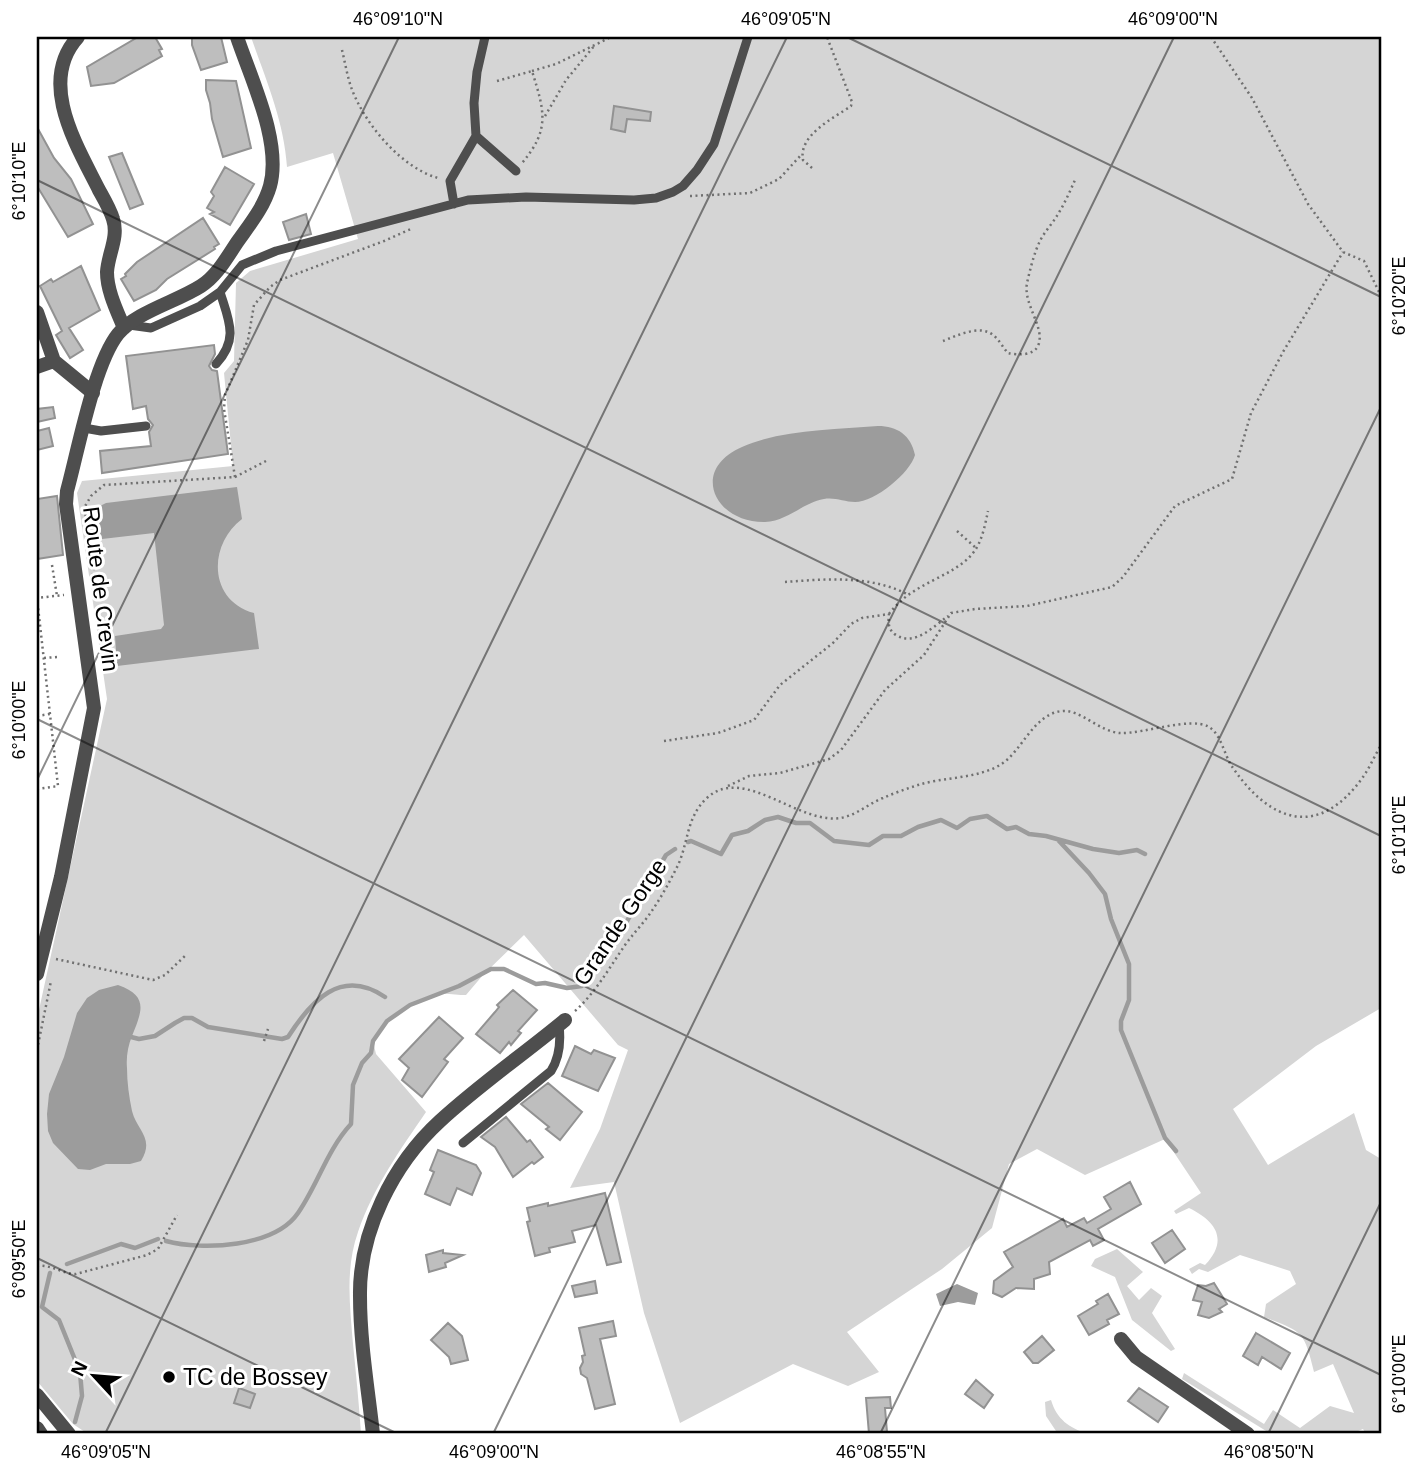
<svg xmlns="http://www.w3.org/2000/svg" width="1418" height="1471" viewBox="0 0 1418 1471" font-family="Arial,sans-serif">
<rect width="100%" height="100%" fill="#fff"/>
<path fill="#d5d5d5" d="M251,37H1381V1008L1316,1046L1233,1109L1268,1165L1354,1113L1366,1150L1381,1159V1432L1366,1434L1363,1429L1351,1434H1271L1182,1379L1184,1373L1264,1424L1273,1410L1300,1428L1330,1406L1354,1413L1333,1364L1314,1372C1304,1331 1303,1332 1264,1317L1266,1304L1296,1284L1290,1271L1240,1255L1208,1272L1199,1269L1192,1274L1189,1269L1200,1263L1205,1265C1229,1240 1216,1221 1189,1208L1176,1214L1174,1211L1201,1193L1165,1139L1085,1175L1037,1149L1009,1164L992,1228L942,1269L847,1332L879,1372L848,1386L793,1364L680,1423L644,1313L614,1182L570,1188L600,1129L628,1050L618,1045L524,935L483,975L466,995C456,995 443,992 433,995C409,1001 385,1020 373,1041L376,1054L426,1112C400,1150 373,1188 358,1232C345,1269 350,1306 353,1344C356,1374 359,1404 361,1434H88L73,1424L37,1381V1019L107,699L77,493L82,481L233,466L224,373L234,361L236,283L250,271L358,239L333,153L287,167C284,121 266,80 251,37Z
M1117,1249L1143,1272L1127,1286L1139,1300L1151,1288L1162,1296L1152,1313L1175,1349L1171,1351L1132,1320L1115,1277L1091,1266L1095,1259Z
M1051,1400C1057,1420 1069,1427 1087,1434H1058L1046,1416L1045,1402Z"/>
<path fill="#9c9c9c" d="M878,426C897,426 911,435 915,455C910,473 875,502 855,502C844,502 835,497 824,499C802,503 788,521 765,522C715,523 689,470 742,447C783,429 833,430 878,426Z
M237,487L242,519C208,545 208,600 254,613L259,649L117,666L115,636L161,629L164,625L154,533L102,539C92,531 92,518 98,507L106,503Z
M118,985C149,996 142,1011 132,1036C128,1046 126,1057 127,1068C127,1082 129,1097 132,1111C137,1131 155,1138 141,1161L130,1164H106L90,1170L78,1169L53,1143L48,1131L47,1114L49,1094L64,1057L77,1013L87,998L99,990Z
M957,1284L978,1293L975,1305L958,1302L940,1306L936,1294Z"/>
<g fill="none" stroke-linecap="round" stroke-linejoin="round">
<path stroke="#9c9c9c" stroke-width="4.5" d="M1059,841L1089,873L1105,894L1111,919L1129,964V1000L1121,1021V1030L1165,1138L1176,1151
M688,842L691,841L721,854L732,835L748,831L765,820L778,817L796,823H810L834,841L869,845L883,836H901L918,827L941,820L957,828L970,819L987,816L1007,829L1016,827L1029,834L1046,836L1093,849L1119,853L1137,850L1145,854
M131,1037L139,1039L155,1036L175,1023L184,1018H192L208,1027L282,1039L288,1037C311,1001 341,967 385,997
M166,1241C203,1251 275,1247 298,1213C318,1184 327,1150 351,1124L353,1085L362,1063L371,1053L373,1041L387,1021L410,1005L459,986L491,969H504L536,984L545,983L567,988L582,986L614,943L666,855L675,849
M67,1264L121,1244L135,1248L158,1239
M50,1273L42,1307L59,1320L80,1372L82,1396L75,1422"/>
</g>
<path fill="#bebebe" stroke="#929292" stroke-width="2" d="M138,37H155L162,49L159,50L162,56L114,83L91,86L87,67Z
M192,37H221L227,62L201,70L192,45Z
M206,80L236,81L251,148L223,157L212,119L210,103L206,90Z
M614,106L651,112L650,121L627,119L625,132L611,129Z
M37,127L54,158L71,179L93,224L68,237L37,186Z
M122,153L143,204L130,209L109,157Z
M225,167L254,184L230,225L210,214L214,212L207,208L214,196L211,192Z
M306,214L311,234L289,240L283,222Z
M203,218L219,244L214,247L215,249L167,279L156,290L134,301L121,279L126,276L125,274L137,262Z
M81,266L100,310L69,328L83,350L70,358L56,335L62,331L40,286L51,279L53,282Z
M214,345L215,354L209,366L212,370L217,371L228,454L102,473L100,451L151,446L149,432L153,425L148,419L146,406L133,409L126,356Z
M53,407L55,418L37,422V409Z
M49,428L53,446L37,450V431Z
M57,496L63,555L37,559V499Z
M513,990L537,1010L518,1031L521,1033L511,1045L509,1042L500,1053L476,1034L495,1012L499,1007L497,1005Z
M439,1017L463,1038L444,1059L448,1062L422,1097L402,1080L409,1068L399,1059Z
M575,1046L591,1054L594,1050L615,1058L598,1091L562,1076Z
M548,1083L582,1112L560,1140L546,1129L549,1127L521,1104Z
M506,1117L527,1142L530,1140L543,1157L534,1164L532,1162L513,1177L495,1147L481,1137Z
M438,1150L476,1165L481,1173L472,1195L457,1188L450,1205L425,1194L434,1172L430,1170Z
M1130,1182L1141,1204L1098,1229L1104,1240L1093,1246L1090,1240L1049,1262L1050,1274L1034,1279V1289L1016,1288L1002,1297L993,1293L994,1281L1013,1267L1004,1252L1063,1219L1067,1227L1084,1218L1087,1223L1111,1209L1104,1197Z
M605,1193L621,1262L607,1265L596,1225L572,1231L575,1242L549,1248L550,1252L535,1256L527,1222L530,1221L527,1208L548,1203V1206Z
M1172,1230L1185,1249L1165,1263L1152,1243Z
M443,1250V1253L463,1255L445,1263L446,1267L429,1272L426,1255Z
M595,1281L597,1293L575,1297L572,1286Z
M1214,1283L1227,1304L1219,1309L1222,1312L1209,1318L1198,1315L1202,1302L1193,1300L1198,1285L1206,1286Z
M1108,1294L1119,1314L1107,1320L1109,1324L1089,1335L1078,1316L1098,1304L1096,1301Z
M613,1321L616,1336L600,1339L615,1404L595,1409L587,1378L581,1374L580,1368L583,1362L582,1356L585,1355L579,1328Z
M448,1323L462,1336L468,1360L451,1364L449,1357L431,1340Z
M1256,1333L1290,1353L1281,1369L1262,1357L1258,1365L1243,1356Z
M1042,1336L1054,1350L1038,1363H1033L1024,1352Z
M976,1380L993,1395L984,1408L965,1394Z
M239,1388L255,1394L250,1408L234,1403Z
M1139,1388L1168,1407L1158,1422L1128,1401Z
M890,1397L891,1408H885L887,1432L869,1434L866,1398Z"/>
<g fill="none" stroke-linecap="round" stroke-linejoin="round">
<path stroke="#707070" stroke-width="2.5" stroke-dasharray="2 3.5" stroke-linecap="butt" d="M1211,37L1252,98L1308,204L1343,252L1364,261L1381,296
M342,50C345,62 347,75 351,87C364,123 400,167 438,178
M532,71L556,64L609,38
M497,81L532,71C544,110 551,129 522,163
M545,116L566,80L595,45
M812,168L803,160C798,135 834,118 851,106L852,102L827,37
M690,196L750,193L779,179L802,154
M943,341C956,336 980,324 993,335C999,339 1003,348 1008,353C1017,355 1033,356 1038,346C1046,328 1023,305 1027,283C1030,270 1034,253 1040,241C1045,231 1053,223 1058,214C1065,203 1070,191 1075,180
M235,477L224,409L225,395L248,340L254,305L270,287L280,280L384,241L413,228
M957,531L976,548
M52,565L57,596
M92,581L95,559L84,508L91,496L104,485L235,477L266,461
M785,582C825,579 869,575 907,594
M889,614C912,582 953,578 973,553C982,542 985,525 988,511
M44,658L58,657
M37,716L50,714
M664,741L718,733L754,720L780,685L833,643L851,624L862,618L889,614C888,622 888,630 896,635C915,647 934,626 948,616
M728,786L749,776L780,773L829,759L841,750L885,690L924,655L951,613L975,609L1027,606L1112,587L1123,577L1175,506L1232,479L1251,413L1283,352L1343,252
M37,789L58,786L37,598L64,595
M56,959L153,980L165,975L187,954
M575,1011C595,993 608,970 623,948C631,936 641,926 649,915C659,901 668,885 676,869C689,845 685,818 707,798C744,763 802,829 845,817C859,813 870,803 883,798C894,793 906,789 918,785C943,777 976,779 1000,765C1022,752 1033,714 1062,711C1080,709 1100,732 1120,733C1144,734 1191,716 1209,727C1222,735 1224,756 1233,768C1271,823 1319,839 1363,777C1370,767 1375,755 1381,745
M264,1041L268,1029
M37,1050L51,981
M37,1266C51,1264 62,1274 76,1274L147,1255L158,1249L177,1215"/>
<path stroke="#4e4e4e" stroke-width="9" d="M476,136L516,171
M454,204L450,181L476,136L474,103L477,72L485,37
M129,325L151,328L200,306L220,292L242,265L276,251L468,200L526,197L634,200L656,198L673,192L683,186L697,170L714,144L748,37
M216,364C239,339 229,321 220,292
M84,428L101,431L146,426
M463,1143L551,1071C560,1057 561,1042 559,1025"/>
<path stroke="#4e4e4e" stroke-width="14" d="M78,37C37,82 77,146 99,190C104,199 110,209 113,219C119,237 108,254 107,272C107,291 117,311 124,328
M37,312L54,361L93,393
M37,367L54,361
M37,974L61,877L94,708L66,504L67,491C78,451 94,364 118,334C136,312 176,302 201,286C217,276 227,257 238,241C250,224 264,207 270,186C282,142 251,79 237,37
M1121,1339L1136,1357L1248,1434
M373,1434C368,1389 360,1342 360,1296C359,1232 393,1164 440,1121C479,1085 524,1054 565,1020"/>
<path stroke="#4e4e4e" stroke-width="14" d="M37,1395L69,1434
M37,1428L41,1434"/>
</g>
<path fill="none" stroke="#000" stroke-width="2" stroke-opacity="0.45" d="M847,37L1381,297M37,180L1381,836M37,719L1381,1375M37,780L399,37M37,1258L398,1434M105,1434L787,37M493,1434L1174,37M880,1434L1381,407M1268,1434L1381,1202"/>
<circle fill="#000" stroke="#fff" stroke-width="2.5" cx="169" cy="1377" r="7"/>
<g text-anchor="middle" stroke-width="6" stroke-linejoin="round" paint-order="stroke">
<g font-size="23" fill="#000" stroke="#fff">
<text transform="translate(101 589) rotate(83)" y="8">Route de Crevin</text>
<text transform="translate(620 922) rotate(-56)" y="8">Grande Gorge</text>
</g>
<g font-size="23" fill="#000" stroke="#fff" text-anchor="start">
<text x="183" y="1385">TC de Bossey</text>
</g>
</g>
<rect width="1418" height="1471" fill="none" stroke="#ffffff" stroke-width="77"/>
<g transform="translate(94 1376) rotate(296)" stroke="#ffffff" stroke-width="5" paint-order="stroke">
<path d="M0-5L12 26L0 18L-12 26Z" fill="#000000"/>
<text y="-10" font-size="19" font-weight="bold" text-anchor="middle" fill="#000000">N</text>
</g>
<rect x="38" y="38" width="1342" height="1394" fill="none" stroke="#000" stroke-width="2.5"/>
<g font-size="18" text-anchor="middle" fill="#000">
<text x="398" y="25">46°09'10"N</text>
<text x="786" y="25">46°09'05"N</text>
<text x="1173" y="25">46°09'00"N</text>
<text transform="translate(19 181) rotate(-90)" y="6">6°10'10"E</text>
<text transform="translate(1399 296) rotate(-90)" y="6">6°10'20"E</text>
<text transform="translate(19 720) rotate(-90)" y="6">6°10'00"E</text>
<text transform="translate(1399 835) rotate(-90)" y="6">6°10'10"E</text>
<text transform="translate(19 1259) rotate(-90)" y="6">6°09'50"E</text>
<text transform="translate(1399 1374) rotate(-90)" y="6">6°10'00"E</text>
<text x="106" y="1458">46°09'05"N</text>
<text x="494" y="1458">46°09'00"N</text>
<text x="881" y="1458">46°08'55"N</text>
<text x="1269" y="1458">46°08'50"N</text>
</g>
</svg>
